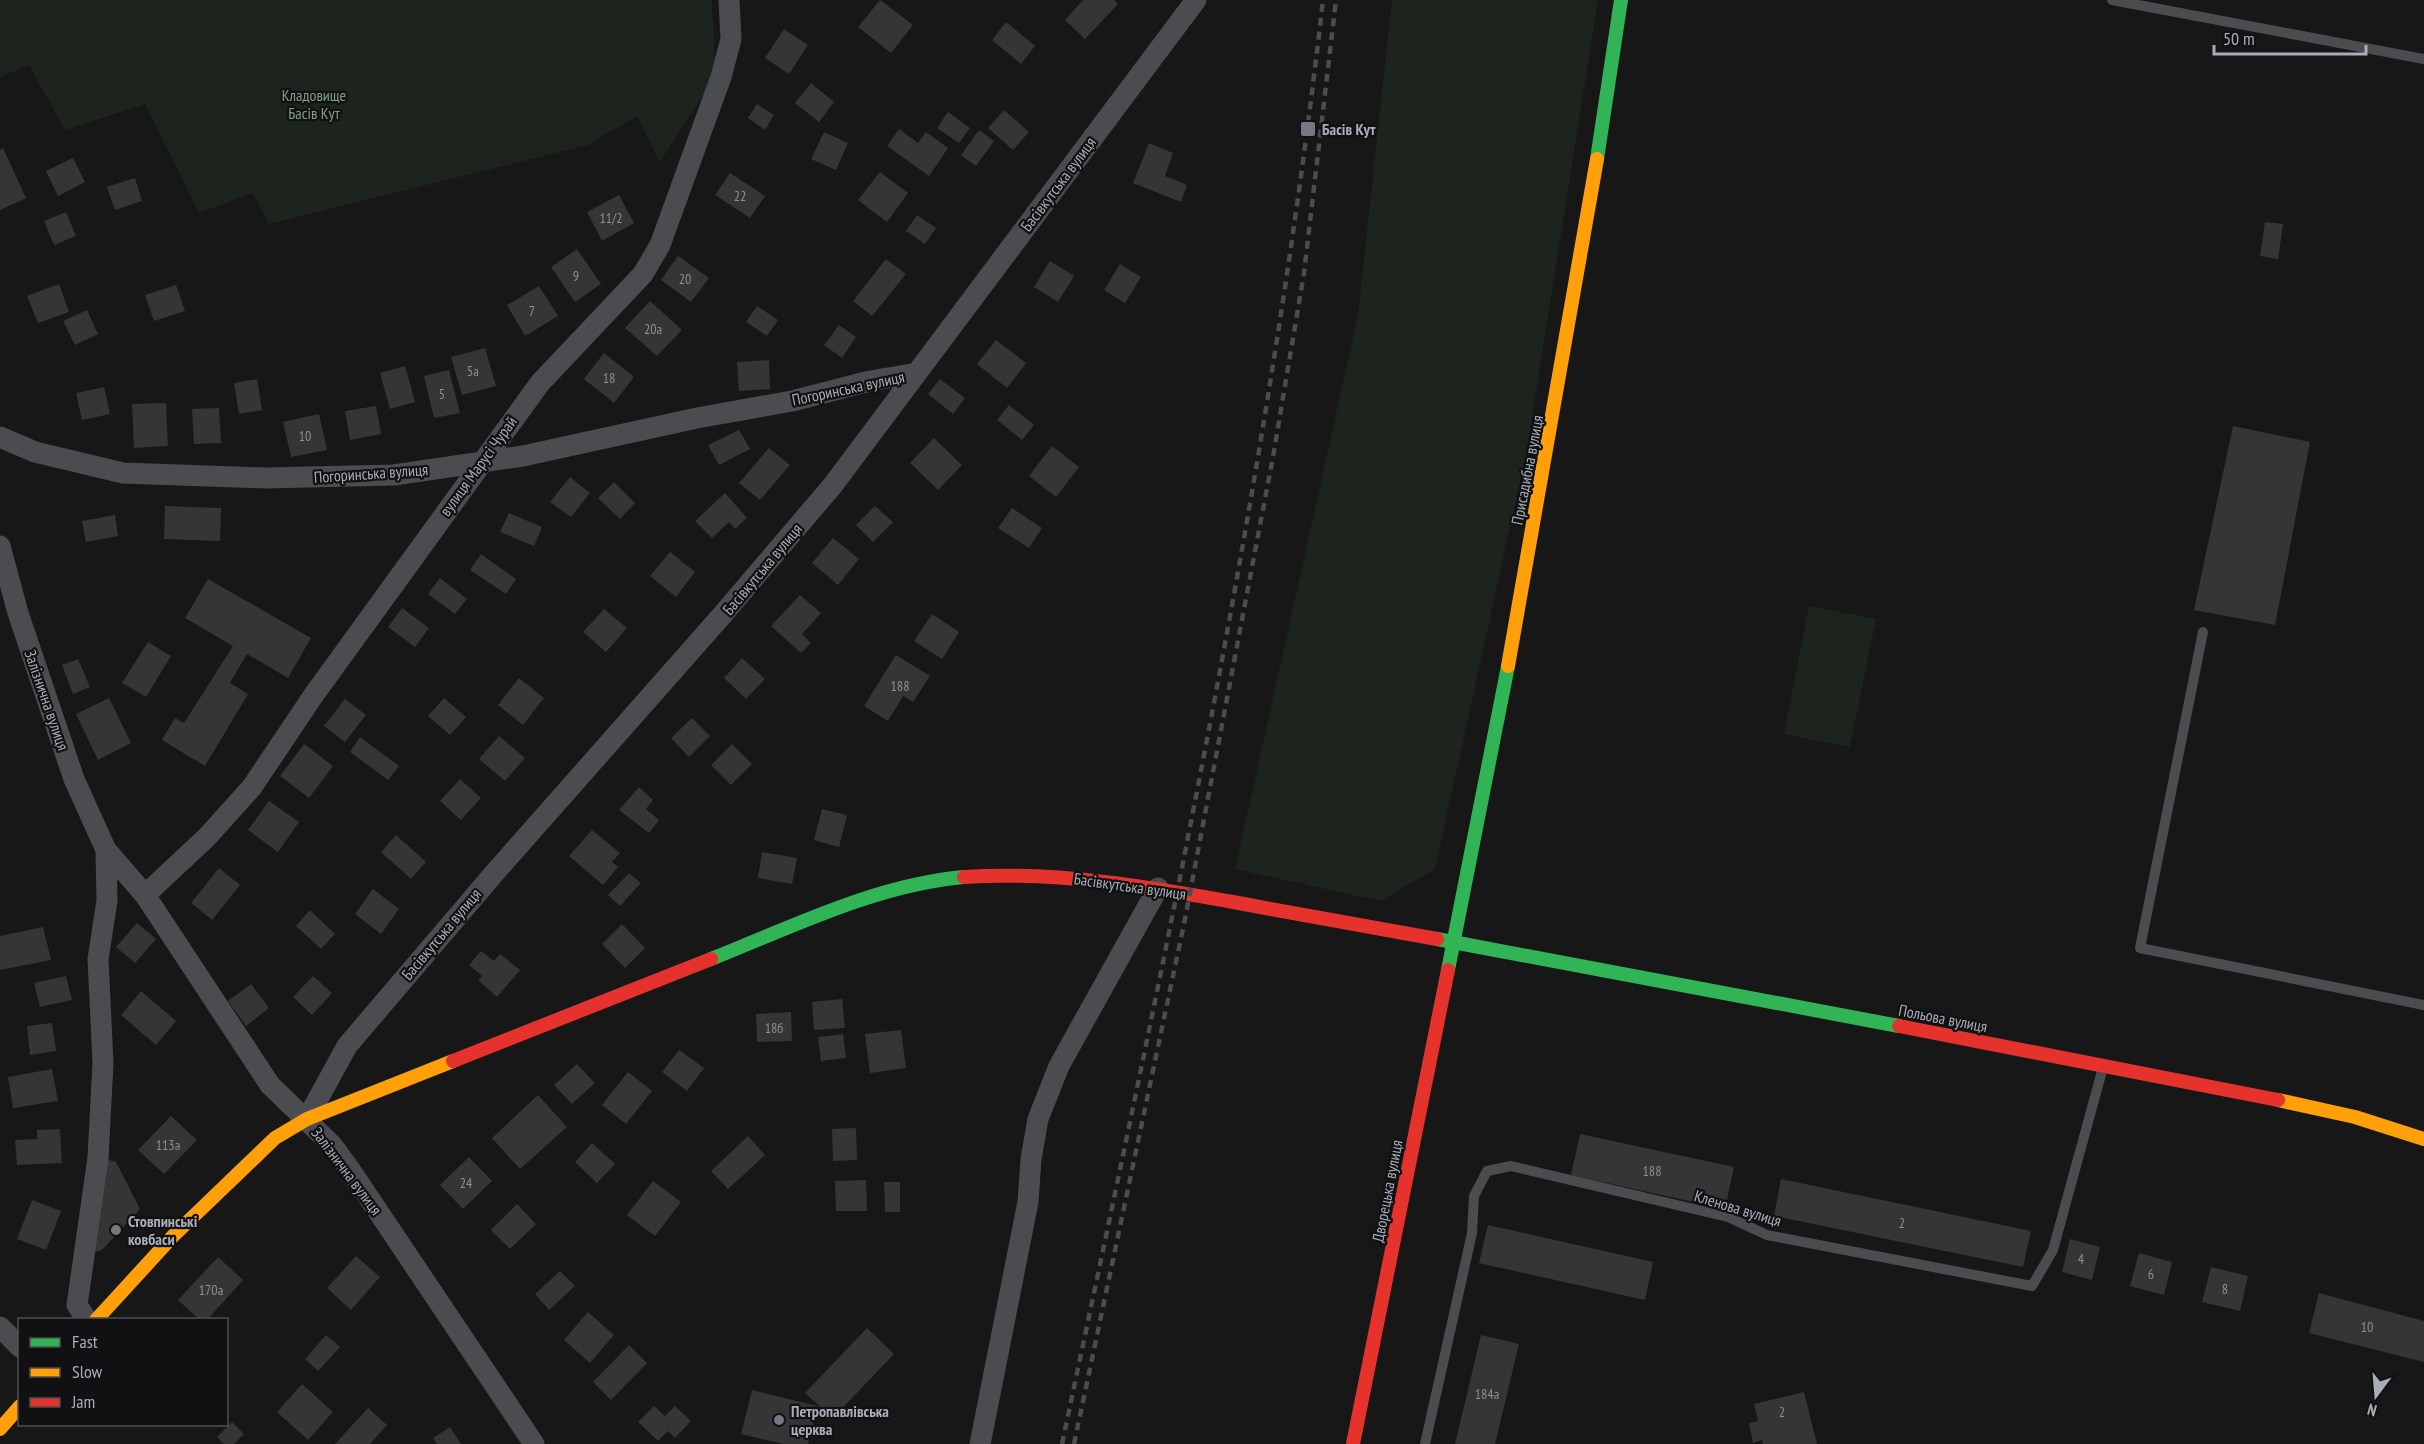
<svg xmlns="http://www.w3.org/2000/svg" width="2424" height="1444" viewBox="0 0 2424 1444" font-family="'PT Sans Narrow',sans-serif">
<rect width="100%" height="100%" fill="#171717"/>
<path fill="#1d241e" d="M0,0H712L715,69L705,92L660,162L637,116L588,145L269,224L253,193L199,213L145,104L65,130L29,65L0,77Z
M1392,0H1598L1527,449L1435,869L1380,901L1235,869L1358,315Z
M1809,606L1876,619L1850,747L1784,734Z"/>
<path fill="#353536" d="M880,0L913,25L891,53L858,27Z
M1083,0H1114L1118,4L1085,39L1065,20Z
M1006,22L1035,46L1021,64L992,40Z
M784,29L808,45L789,74L765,58Z
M811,83L834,102L819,122L795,103Z
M757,104L774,115L765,130L748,118Z
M1004,110L1029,132L1013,150L988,128Z
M948,112L970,128L959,143L937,128Z
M899,129L918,143L926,132L948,148L929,176L887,146Z
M979,130L994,141L976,166L961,155Z
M824,132L848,143L836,170L811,159Z
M1149,143L1173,153L1165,176L1187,185L1181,202L1133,183Z
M3,148L26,198L0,210V150Z
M73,158L85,182L58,196L46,171Z
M880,172L908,193L887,222L858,200Z
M730,173L765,196L750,218L715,195Z
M135,178L142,201L115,210L107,187Z
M619,195L634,223L602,241L587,212Z
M66,212L76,236L54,245L44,221Z
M917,215L936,228L925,244L906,231Z
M2265,222L2283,224L2278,259L2260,256Z
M577,249L601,284L575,302L551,267Z
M678,256L709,278L691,302L661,280Z
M886,259L906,274L872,316L853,301Z
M1050,261L1074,276L1058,302L1034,287Z
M1120,264L1141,277L1125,303L1104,290Z
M59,284L69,312L38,323L27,296Z
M176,285L185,311L154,321L145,295Z
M539,286L558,316L525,336L507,305Z
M650,301L682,330L657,356L625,328Z
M757,306L778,320L767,336L746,322Z
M87,310L98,334L75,345L63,321Z
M839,325L856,337L842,358L824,345Z
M996,340L1026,363L1007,388L977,364Z
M485,348L496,386L462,395L451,357Z
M604,353L634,377L614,403L584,379Z
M769,360L770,389L739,391L737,362Z
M405,366L415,402L390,409L380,373Z
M449,370L460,413L434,418L424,376Z
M257,379L262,410L239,414L234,383Z
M940,379L965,398L953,414L928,394Z
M104,387L110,414L82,420L76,393Z
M166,403L168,446L134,448L132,404Z
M1009,405L1034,425L1022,440L997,420Z
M376,406L381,434L350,440L345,411Z
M219,408L221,443L194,444L192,409Z
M319,414L327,450L291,457L283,422Z
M2233,426L2310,442L2275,625L2194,610Z
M739,430L750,449L719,465L708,445Z
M934,438L962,465L938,490L910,463Z
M1052,446L1079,467L1056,497L1029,476Z
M769,448L790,465L760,500L739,483Z
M570,477L590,493L571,517L550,502Z
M614,482L635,503L620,519L598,498Z
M725,493L747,518L735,529L729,522L712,538L695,521Z
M165,506L221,508L220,541L164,539Z
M875,506L893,522L873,542L856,525Z
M1012,508L1042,528L1029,548L998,528Z
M509,513L542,527L534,546L500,532Z
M115,515L118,536L86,542L82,521Z
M833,538L859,559L838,585L812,563Z
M670,552L695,572L676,597L650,576Z
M481,554L516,579L506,594L470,570Z
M440,578L467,599L455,614L428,594Z
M208,579L311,638L288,678L247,654L230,683L248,694L205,766L162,740L175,718L184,723L233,646L185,618Z
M800,595L821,613L802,634L811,643L801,653L771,626Z
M402,608L429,628L415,647L388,627Z
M604,609L627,628L606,652L583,632Z
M932,614L959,632L942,659L914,641Z
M148,642L171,656L146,697L122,683Z
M896,655L930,676L913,702L903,696L888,721L864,706Z
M742,658L765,679L746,699L724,678Z
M78,659L90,687L73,694L62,665Z
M519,678L544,698L523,725L498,705Z
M109,698L131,743L98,760L76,714Z
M444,698L466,717L450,735L428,716Z
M345,699L366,715L345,742L324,726Z
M692,718L710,736L689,757L671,738Z
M499,736L525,758L505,781L479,759Z
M360,737L399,766L388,780L350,752Z
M304,744L333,766L309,798L280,776Z
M732,744L752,764L731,785L711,765Z
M460,779L481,798L461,820L440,801Z
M639,787L653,800L646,809L659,820L649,833L619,810Z
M269,801L299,822L278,852L248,830Z
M822,809L847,815L839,847L814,840Z
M592,830L620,853L612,862L618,867L603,885L569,856Z
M396,835L426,862L411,879L381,852Z
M762,852L797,858L792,884L758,878Z
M219,868L240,885L212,920L191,903Z
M629,873L641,883L620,906L608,895Z
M373,889L399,909L381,934L355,914Z
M310,910L335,934L321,949L296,926Z
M137,923L156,939L135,963L116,947Z
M622,924L645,948L625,968L602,944Z
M43,927L51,960L0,970V936Z
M481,951L494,961L500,954L520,970L497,997L478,980L482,976L469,965Z
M66,976L72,1000L40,1007L34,983Z
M313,976L332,993L312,1015L293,997Z
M251,984L269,1008L246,1026L228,1001Z
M141,991L176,1021L156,1045L121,1015Z
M842,999L845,1028L814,1030L812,1002Z
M791,1012L792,1041L757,1042L756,1014Z
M52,1023L56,1051L30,1055L27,1026Z
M901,1030L906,1068L870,1073L865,1034Z
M843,1034L846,1058L821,1061L818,1037Z
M679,1050L704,1068L687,1091L662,1072Z
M577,1064L595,1083L572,1104L554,1085Z
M52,1069L58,1101L13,1108L8,1077Z
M628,1072L652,1091L626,1124L602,1105Z
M538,1095L567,1127L520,1169L492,1138Z
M171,1116L197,1140L164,1174L138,1150Z
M856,1128L857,1160L833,1161L832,1129Z
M60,1129L62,1163L17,1165L15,1140L37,1139V1130Z
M1580,1134L1734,1167L1725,1209L1571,1175Z
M748,1136L765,1155L728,1189L711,1171Z
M592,1143L615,1164L597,1183L575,1162Z
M469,1157L492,1181L463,1209L440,1185Z
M101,1158L116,1162L140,1209L102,1250L88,1254Z
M1781,1179L2031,1231L2023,1267L1774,1216Z
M866,1180L867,1211H836L835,1181Z
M653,1181L681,1202L655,1236L627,1215Z
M884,1182H900V1212H885Z
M32,1200L61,1211L46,1250L17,1239Z
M517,1204L536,1224L510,1249L491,1230Z
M1488,1225L1653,1262L1645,1300L1479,1263Z
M2070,1239L2100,1247L2092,1280L2062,1272Z
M2139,1253L2172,1262L2164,1295L2130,1286Z
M356,1256L380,1277L351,1310L327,1288Z
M218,1257L243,1280L207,1320H200L178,1300Z
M2211,1267L2248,1276L2240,1311L2202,1302Z
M560,1271L575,1286L549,1310L535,1294Z
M2319,1293L2424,1321V1362L2309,1333Z
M588,1312L614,1335L590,1363L564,1340Z
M867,1328L894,1354L833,1418L805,1393Z
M326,1335L340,1347L318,1371L305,1359Z
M1481,1335L1519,1344L1495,1444H1455Z
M629,1345L647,1363L611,1400L593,1382Z
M302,1384L333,1412L308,1440L277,1412Z
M752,1390L817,1406L808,1444H783L741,1434Z
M1804,1392L1817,1444H1763L1762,1440L1753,1443L1749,1423L1758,1421L1754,1404Z
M654,1406L665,1416L675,1406L691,1421L675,1438L668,1431L658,1441L638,1422Z
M368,1408L387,1425L370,1444H335Z
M232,1422L244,1434L234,1444H224L217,1437Z
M450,1427L461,1444H437L433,1438Z"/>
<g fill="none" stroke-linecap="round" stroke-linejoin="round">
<path stroke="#4b4c50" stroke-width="10" d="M2112,0L2424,59
M2203,632L2140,948L2424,1005
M1425,1444L1472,1233L1474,1196L1487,1171L1511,1166L1728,1217L1767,1235L2032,1286L2053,1250L2102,1071"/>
<path stroke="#4b4c50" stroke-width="21" d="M0,437L35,452L123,473L266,478L394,475L523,456L697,418L792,401L870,381L917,373
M0,546L18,613L74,779L106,850L145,895L270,1085L332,1145L351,1171L534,1444
M145,895L207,837L252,787L313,696L540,383L643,274L660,245L721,77L731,39L729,0
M307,1119L347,1046L491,877L724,613L833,485L1196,0
M87,1320L77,1305L98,1158L103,1063L98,959L107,901L106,850
M0,1327L20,1347
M980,1444L1028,1202L1031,1159L1038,1119L1059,1066L1158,888"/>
<path stroke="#30b455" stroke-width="14" d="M1597,159L1621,0
M1437,939L1899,1026
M711,959C792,927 875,885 964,877
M1448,970L1508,666"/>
<path stroke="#ff9f0a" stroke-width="14" d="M1508,666L1597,159
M2278,1100L2355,1117L2424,1139
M96,1320L173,1236L275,1138L307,1119L453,1061
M0,1429L20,1406"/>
<path stroke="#e5322d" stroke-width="14" d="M964,877C1058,871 1151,887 1244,904C1308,916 1372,927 1437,939
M1899,1026L2278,1100
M453,1061L711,959
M1353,1444L1448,970"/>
<path stroke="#4b4c4f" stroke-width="4.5" stroke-dasharray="8 6" stroke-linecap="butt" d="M1062,1444C1163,966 1268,486 1323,0
M1074,1444L1184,924L1273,457L1304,273L1336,0"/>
</g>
<g fill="#757880" stroke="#111113" stroke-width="2">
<rect x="1300" y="121" width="16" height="16" rx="3"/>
<circle cx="116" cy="1230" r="6"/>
<circle cx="779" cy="1420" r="6"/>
</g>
<g text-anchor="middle" stroke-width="4.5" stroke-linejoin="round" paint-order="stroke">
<g font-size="14" fill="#8b8f98">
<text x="740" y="201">22</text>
<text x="611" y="223">11/2</text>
<text x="576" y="281">9</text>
<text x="685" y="284">20</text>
<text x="532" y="316">7</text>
<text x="653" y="334">20а</text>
<text x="473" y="376">5а</text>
<text x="609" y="383">18</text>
<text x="442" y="399">5</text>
<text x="305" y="441">10</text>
<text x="900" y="691">188</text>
<text x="774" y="1033">18б</text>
<text x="168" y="1150">113а</text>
<text x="1652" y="1176">188</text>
<text x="466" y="1188">24</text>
<text x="1902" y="1228">2</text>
<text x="2081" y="1264">4</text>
<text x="2151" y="1279">6</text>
<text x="2225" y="1294">8</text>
<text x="211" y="1295">170а</text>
<text x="2367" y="1332">10</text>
<text x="1487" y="1399">184а</text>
<text x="1782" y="1417">2</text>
</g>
<g font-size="16" fill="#7fa381" stroke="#111113">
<text x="314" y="101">Кладовище<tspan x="314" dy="18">Басів Кут</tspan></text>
</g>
<g font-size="16" font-weight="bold" fill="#a8adb8" stroke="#111113" text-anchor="start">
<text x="1322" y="135">Басів Кут</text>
<text x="128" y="1227">Стовпинські<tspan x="128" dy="18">ковбаси</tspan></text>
<text x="791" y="1417">Петропавлівська<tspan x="791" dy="18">церква</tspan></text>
</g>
<g font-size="16" fill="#a8adb8" stroke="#111113">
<text transform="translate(1058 184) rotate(-53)" y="6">Басівкутська вулиця</text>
<text transform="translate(848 388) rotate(-12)" y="6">Погоринська вулиця</text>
<text transform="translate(478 466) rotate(-54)" y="6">вулиця Марусі Чурай</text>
<text transform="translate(1527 470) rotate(-79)" y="6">Присадибна вулиця</text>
<text transform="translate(371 473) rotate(-4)" y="6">Погоринська вулиця</text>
<text transform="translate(762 569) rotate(-50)" y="6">Басівкутська вулиця</text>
<text transform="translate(47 700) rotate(71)" y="6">Залізнична вулиця</text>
<text transform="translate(1130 886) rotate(8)" y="6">Басівкутська вулиця</text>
<text transform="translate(441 934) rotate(-50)" y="6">Басівкутська вулиця</text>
<text transform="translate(1943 1018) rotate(11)" y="6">Польова вулиця</text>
<text transform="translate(347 1171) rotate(53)" y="6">Залізнична вулиця</text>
<text transform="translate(1387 1191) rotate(-79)" y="6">Дворецька вулиця</text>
<text transform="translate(1738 1208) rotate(17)" y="6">Кленова вулиця</text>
</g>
</g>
<rect x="18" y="1318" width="210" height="108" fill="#111113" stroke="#4d4f55" stroke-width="1.5"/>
<rect x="30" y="1338" width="30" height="9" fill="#30b455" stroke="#4d4f55" stroke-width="1.5"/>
<text x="72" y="1348" font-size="18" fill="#a8adb8">Fast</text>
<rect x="30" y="1368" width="30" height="9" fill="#ff9f0a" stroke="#4d4f55" stroke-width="1.5"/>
<text x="72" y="1378" font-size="18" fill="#a8adb8">Slow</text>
<rect x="30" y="1398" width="30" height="9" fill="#e5322d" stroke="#4d4f55" stroke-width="1.5"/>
<text x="72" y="1408" font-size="18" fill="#a8adb8">Jam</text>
<g transform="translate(2376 1396) rotate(196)" stroke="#111113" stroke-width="4.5" paint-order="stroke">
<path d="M0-4.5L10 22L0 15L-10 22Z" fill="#a8adb8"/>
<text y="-9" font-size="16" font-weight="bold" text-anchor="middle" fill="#a8adb8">N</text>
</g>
<path d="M2214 45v9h152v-9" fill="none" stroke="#a8adb8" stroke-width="3"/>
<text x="2223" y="45" font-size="18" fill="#a8adb8" stroke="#111113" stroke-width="4.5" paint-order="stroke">50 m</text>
</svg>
